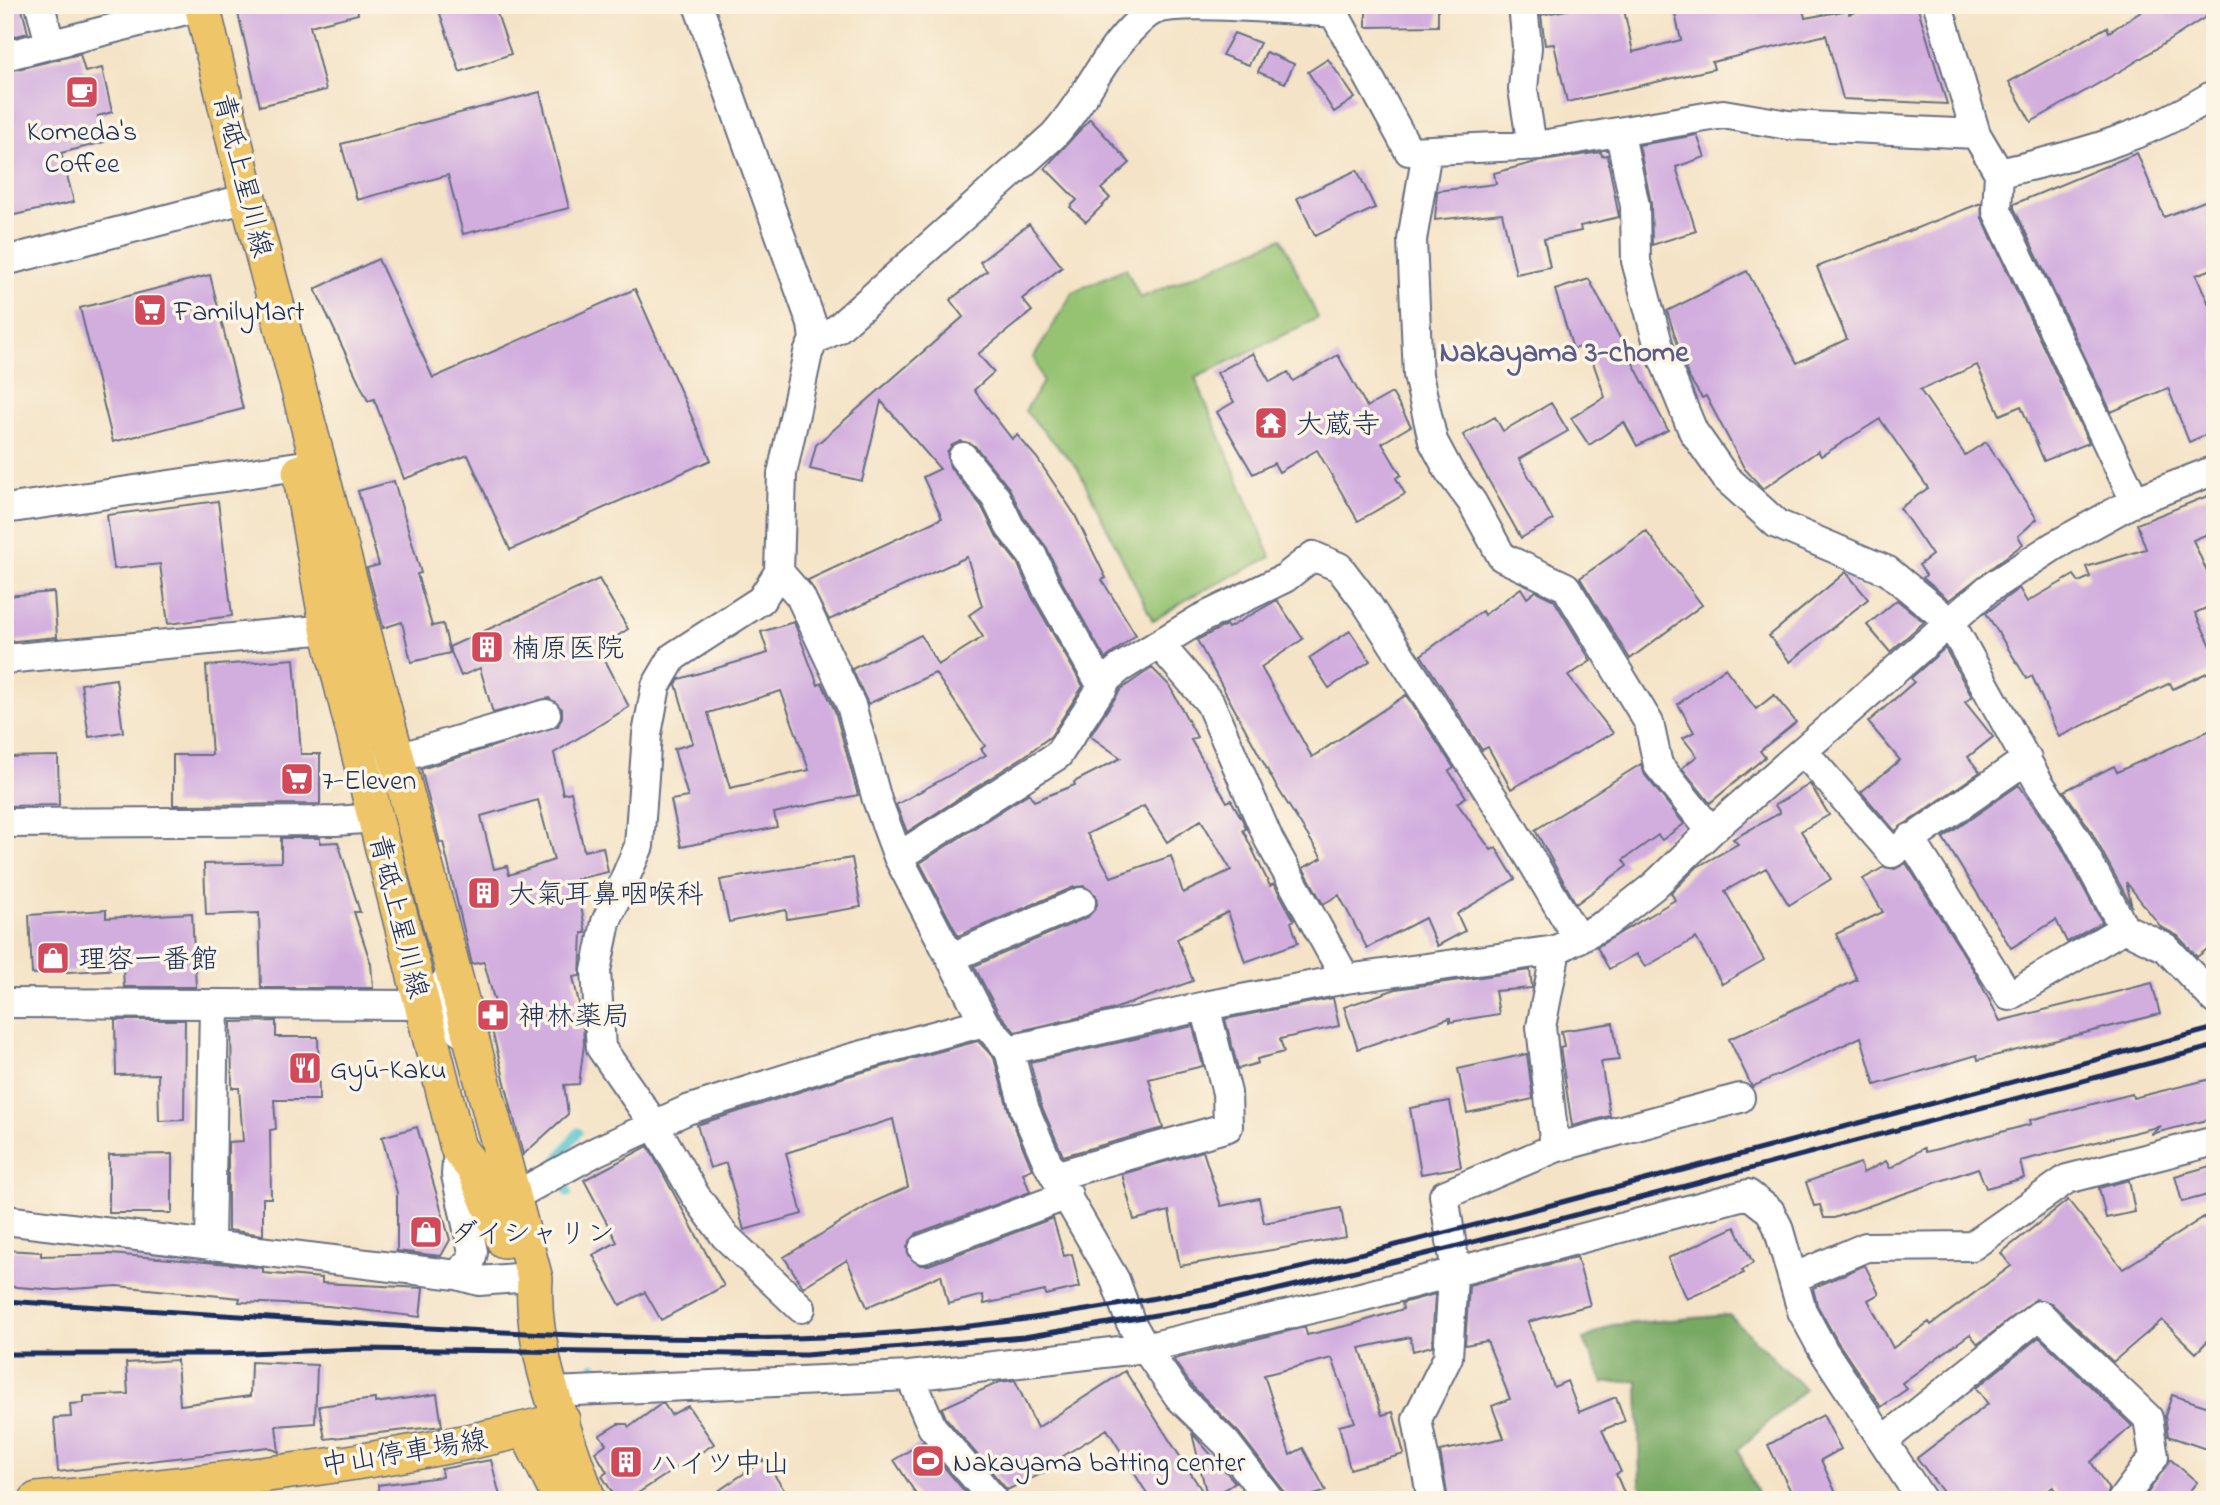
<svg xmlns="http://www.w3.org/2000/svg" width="2220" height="1505" viewBox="0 0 2220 1505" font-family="'Indie Flower','Klee One',sans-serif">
<rect width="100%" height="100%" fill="#fcf5e5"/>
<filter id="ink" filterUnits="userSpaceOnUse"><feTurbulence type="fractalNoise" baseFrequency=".0143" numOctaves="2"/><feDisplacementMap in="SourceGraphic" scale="14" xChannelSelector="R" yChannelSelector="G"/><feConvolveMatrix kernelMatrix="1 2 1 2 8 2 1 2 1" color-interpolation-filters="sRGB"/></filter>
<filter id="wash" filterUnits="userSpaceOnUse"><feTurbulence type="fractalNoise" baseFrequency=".00686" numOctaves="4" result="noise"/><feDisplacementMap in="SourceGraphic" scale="28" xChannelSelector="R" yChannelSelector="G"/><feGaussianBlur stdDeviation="1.57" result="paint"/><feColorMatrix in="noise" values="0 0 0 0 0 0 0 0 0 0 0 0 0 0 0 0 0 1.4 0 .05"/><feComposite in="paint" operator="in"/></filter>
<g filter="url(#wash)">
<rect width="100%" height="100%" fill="#f4e3c6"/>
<path fill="#96c372" stroke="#587968" stroke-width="2" d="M1282,238L1318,318L1195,378L1271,557L1192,596L1153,621L1077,467L1025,411L1043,382L1034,357L1073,292L1126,268L1140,298Z"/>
<path fill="#78a964" stroke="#4a6c61" stroke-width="2" d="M1729,1315L1805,1389L1738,1450L1760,1500H1645L1640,1485L1638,1381L1603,1383L1584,1339L1612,1325Z"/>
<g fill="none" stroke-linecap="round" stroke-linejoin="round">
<path stroke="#57c3ce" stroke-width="9" d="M555,1162L578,1132
M561,1175L568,1193
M594,1374V1366"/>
</g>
<g id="blocks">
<path fill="#d2aedf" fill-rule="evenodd" d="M5,5H21L28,33L5,39Z
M236,5H357L358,14L310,26L326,90L260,106Z
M437,5H494L511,54L460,72Z
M1366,5H1438V26L1366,27Z
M1591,5H1623L1633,52L1681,40L1673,5H1802L1805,18L1849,10V14L1882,5H1917L1947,104L1843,99L1826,35L1712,62L1714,69L1567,102L1554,44L1545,45L1541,15Z
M2152,5H2215V11L2129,66L2031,122L2009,82L2107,27L2109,32Z
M1234,33L1260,43L1249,65L1222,55Z
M1266,52L1294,64L1285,83L1258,72Z
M80,54L85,72L102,68L112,112L98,116L104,142L61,153L74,202L5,217V72Z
M1328,59L1355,98L1334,112L1308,72Z
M540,92L569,208L463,234L448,175L357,200L341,144Z
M1090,119L1130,163L1101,189L1110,198L1086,222L1070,207L1077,200L1045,168Z
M1697,135L1705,157L1676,167L1696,231L1652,245L1651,203L1639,145Z
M1601,152L1602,156L1607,155L1619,217L1580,226L1581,231L1544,239L1550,267L1516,274L1502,213L1435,220L1437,191L1496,184L1494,173L1536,162Z
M2137,153L2164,217L2215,197V268L2196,275L2215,318V431L2189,442L2168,388L2111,412L2014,208V204Z
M1357,170L1375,208L1315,236L1297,198Z
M1981,203L1982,218L2089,443L2044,461L2021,406L2000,415L1977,365L1920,390L1965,455L1986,442L2037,519L2018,536L2023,544L1949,600L1923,578L1926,575L1919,565L1932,555L1900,508L1928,488L1880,419L1821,456L1818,451L1763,489L1744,468L1706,396L1702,398L1688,376L1667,311L1747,271L1797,363L1847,339L1817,267Z
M1029,224L1062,267L1022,299L1032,311L978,354L994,372L974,390L1012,439L1017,435L1037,458L1075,515L1106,578L1102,580L1136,635L1105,659L1062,582L1047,548L1024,518L1009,488L975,446L961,441L952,445L947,452L950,467L982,507L997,537L1018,564L1032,597L1083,686L1051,736L1026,755L907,832L896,805L986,755L981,749L985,746L935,673L868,704L852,669L921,635L938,665L983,637L969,615L982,606L967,557L829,620L808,580L942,518L923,477L940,469L881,401L862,481L810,469L816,445L963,317L950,300L987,271L980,262Z
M378,259L433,378L635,289L711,460L510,550L468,455L404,479L374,399L368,401L315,289Z
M210,275L243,409L113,442L80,308Z
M1589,279L1668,430L1637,446L1624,422L1589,445L1571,418L1605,397L1587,345L1573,349L1555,290Z
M1253,353L1270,382L1288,372L1293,381L1338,355L1367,407L1392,393L1411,426L1382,443L1401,475L1396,478L1405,494L1358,521L1317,450L1279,472L1274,463L1253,474L1217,412L1234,402L1217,373Z
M1551,403L1568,431L1519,459L1553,520L1521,538L1463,435L1495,417L1503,431Z
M394,481L421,573L417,574L432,626L443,624L450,653L411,662L402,622L383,628L382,623L367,568L379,565L358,491Z
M2215,493V531L2193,540L2215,590V604L2195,613L2215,654V669L2173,689L2170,683L2059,737L2032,676L2027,679L1986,613L2019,588L2027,602L2074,575L2079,582L2090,577L2086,567L2146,549L2137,524Z
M218,501L232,616L168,624L160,564L114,569L107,515Z
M1646,531L1702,605L1630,659L1580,578Z
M1846,572L1868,599L1790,662L1769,636Z
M599,579L628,629L599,648L629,707L554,753L563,794L571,792L584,851L603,847L608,872L576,879L586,933H582L580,976L573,977L583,1021L584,1044L579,1084L564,1085L568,1114L523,1155L486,1006L495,1003L484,962L472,964L443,842L440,843L421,769L558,726L562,717V709L549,698L493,713L480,668L461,676L449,647ZM538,800L554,860L509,875L507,866L494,869L481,816Z
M1521,588L1527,598L1536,591L1554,600L1591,661L1568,676L1613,733L1511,789L1488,747L1482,750L1421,655L1482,611L1484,615Z
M54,592L57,637L5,642V596Z
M1277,600L1303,639L1261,667L1312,757L1406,695L1454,768L1449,771L1466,797L1457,803L1491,850L1496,848L1515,879L1457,914L1465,931L1437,946L1425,918L1367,948L1339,895L1323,904L1303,868L1322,858L1275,784L1197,640L1226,625L1228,628Z
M1897,600L1924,622L1890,652L1867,625Z
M794,622L818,685L822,683L835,711L858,795L774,813L777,827L681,847L671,800L688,797L674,749L693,743L676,684L679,679L768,653L761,632ZM781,691L809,770L730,788L708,713Z
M1350,631L1370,661L1329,688L1309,658Z
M1945,648L1972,697L1965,702L1993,737L1968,757L1980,772L1895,831L1861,792L1900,760L1868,722L1914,682L1911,678Z
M294,659L301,754H320V804L173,805V755H212L206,666Z
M1152,668L1169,685L1197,737L1191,740L1227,802L1231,800L1242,819L1246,829L1243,830L1270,886L1274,884L1294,920L1291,922L1298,943L1245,962L1228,912L1177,939L1193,981L1111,1010L1015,1032L998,1012L974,966L1088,917L1097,905L1096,895L1084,886L1074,887L958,936L920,863L1029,793L1034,801L1075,785L1074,782L1121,758L1090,736L1121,689ZM1144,806L1167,842L1201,820L1231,870L1183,893L1171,856L1111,877L1087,834Z
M1725,668L1756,709L1774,695L1796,722L1760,751L1765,757L1710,803L1682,768L1697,756L1683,738L1694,732L1678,704Z
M116,679L123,732L89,737L81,684Z
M2215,728V943L2197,957L2178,936L2161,927L2126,882L2132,907L2090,829L2064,791L2114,766L2117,772Z
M58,756L59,805L5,806V757Z
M1641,764L1645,775L1684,824L1662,840L1658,835L1623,860L1627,866L1576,904L1535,830Z
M1810,784L1829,815L1801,831L1831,879L1789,905L1766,868L1725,891L1764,960L1722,984L1696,938L1645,967L1636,954L1609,969L1597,947L1675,900L1671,893L1697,867L1738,844L1733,839L1780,813L1775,805Z
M2019,785L2061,846L2102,922L2067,942L2056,920L2011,948L1943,838Z
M281,838H320V843L338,842L360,912H354L371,964L373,988H261L259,913L206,915L204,864L281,862Z
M852,858L861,907L787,919L786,910L729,922L720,880Z
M1906,863L1975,972L2000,1021L2152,983L2160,1014L1978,1060L1977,1055L1875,1085L1861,1037L1752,1087L1729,1039L1857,980L1836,934L1883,912L1863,879L1884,867L1895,869Z
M106,910V918L192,913L196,987H124L123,969L32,974L29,915Z
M1530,970L1532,988L1495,991L1499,1014L1450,1022V1018L1358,1049L1344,1007L1396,989Z
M1333,998L1339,1026L1280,1039L1284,1052L1257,1059L1258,1063L1238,1069L1225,1019Z
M115,1020H185L184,1120L159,1121L158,1074L116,1075Z
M276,1021V1037H318L319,1100H274L276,1129L270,1130L271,1198H263V1235L228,1230V1142L243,1141L239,1088H232L231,1022Z
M1613,1023L1619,1060L1601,1062L1610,1116L1572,1126L1560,1047L1564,1046L1561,1031Z
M1193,1026L1203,1066L1149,1079L1163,1128L1063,1156L1041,1105L1030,1062Z
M978,1041L994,1058L1010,1116L1032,1169L1023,1173L1030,1192L917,1233L907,1246L908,1255L920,1265H929L1053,1218L1064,1256L1072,1254L1080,1287L1046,1295L1045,1291L984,1304L983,1295L948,1304L941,1275L867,1307L847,1260L803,1287L784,1257L874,1202L908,1187L893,1119L786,1153L802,1214L744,1230L726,1163L710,1168L697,1125L848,1076Z
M1527,1054L1533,1099L1467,1113L1458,1069Z
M2215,1078V1118L2151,1134L2161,1126L2020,1161L2024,1178L1986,1188L1978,1168L1834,1218H1824L1820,1205L1814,1206L1806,1182L1860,1163L1863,1173L1886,1161L1890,1168L1924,1148L1926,1152L2031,1124L2030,1120L2132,1094L2133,1098Z
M1450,1101L1461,1167L1421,1174L1410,1108Z
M417,1127L450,1240L441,1256L397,1251V1193L382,1137Z
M648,1146L724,1286L661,1320L645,1292L620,1305L593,1255L617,1242L584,1180Z
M1203,1151L1221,1206L1259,1198L1264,1223L1341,1208L1346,1237L1180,1266L1169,1211L1134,1220L1122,1174Z
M172,1154V1213H109V1155Z
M2210,1166L2215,1193L2182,1202L2175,1176Z
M2129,1180L2135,1212L2106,1218L2099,1188Z
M2068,1200L2123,1269L2204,1217L2215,1234V1333L2196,1353L2162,1320L2113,1362L2051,1303L2036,1299L1978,1344L1970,1334L1902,1383L1907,1389L1881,1407L1837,1341L1817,1305L1813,1288L1865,1265L1879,1294L1868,1300L1893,1348L1929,1322L1931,1325L2011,1266L2001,1253Z
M1735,1227L1753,1263L1742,1270L1744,1273L1687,1299L1668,1258Z
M5,1250L41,1252V1256L110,1254L230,1264L263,1268V1273L322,1278V1283L423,1288L420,1317L328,1306L239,1302L240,1298L117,1286L56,1290L5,1286Z
M1577,1257L1590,1305L1528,1322L1554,1387L1567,1381L1579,1412L1616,1397L1625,1421L1602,1430L1621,1472L1616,1474L1627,1500H1448L1440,1451L1504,1438L1492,1406L1510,1399L1487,1341L1465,1345L1469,1285Z
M1435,1294L1432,1346L1413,1351L1410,1337L1360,1348L1382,1415L1393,1412L1404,1454L1350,1469L1339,1426L1355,1422L1332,1358L1264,1375L1290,1455L1303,1448L1326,1491L1299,1500H1286L1283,1490L1239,1433L1192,1386L1175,1362L1174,1359L1305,1327L1307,1335L1354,1324L1403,1309L1402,1303Z
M2039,1337L2132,1426L2091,1462L2109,1490L2106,1500H2061L2053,1487L2036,1500H1949L1917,1458L1988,1404L1976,1388Z
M177,1360L180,1405L250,1396L251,1362L317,1365L315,1423L276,1426L279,1452L268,1447L58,1472L54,1418L71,1417L70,1404L84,1403V1396L128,1394L126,1363Z
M1125,1371L1208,1500H1151L1107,1429L1063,1456L1066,1462L1007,1490L946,1418L942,1408L1000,1382L1015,1380L1037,1428Z
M437,1394L442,1426L325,1439L319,1406L375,1399V1403Z
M2172,1395L2215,1409V1452L2168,1436L2165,1416Z
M661,1404H664L671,1415L688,1406L714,1444L627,1500H617L602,1476L607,1472L595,1452L606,1444L600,1435L618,1424H627L629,1427Z
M1823,1415L1841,1449L1821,1460L1839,1500H1795L1768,1445Z
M1192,1433L1235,1482L1210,1500H1208Z
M923,1442L972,1500H920L894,1460Z
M2170,1459L2197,1482L2182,1500H2143Z
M491,1460L501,1500H379L378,1485L442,1477L441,1469Z
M764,1460L791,1500H705Z"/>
</g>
</g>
<g filter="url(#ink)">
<use href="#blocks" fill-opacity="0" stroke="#676e82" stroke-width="2"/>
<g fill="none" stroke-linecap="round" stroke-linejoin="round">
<defs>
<path id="minor" d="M40,5L50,44
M698,5L812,324L814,340L808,353L782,474L779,572L761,600L673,657L656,686L647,734L639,846L606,922L596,971L601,1048L654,1124L695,1195L725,1236L801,1308
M1335,5L1334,13L1409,151L1542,145L1723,114L1788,125L1976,134
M1523,5L1527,47L1523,89L1532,146
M1938,5L1976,134L1999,173L1997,211L2135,501
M5,56L202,6
M1620,134L1635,206L1636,261L1660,351L1693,431L1726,478L1777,524L1888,571L1950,622L2039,783L2075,837L2124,928L2166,948L2215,1000
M1427,151L1412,240L1418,375L1433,441L1449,471L1472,502L1502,557L1566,587L1649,723L1658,765L1711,831
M1999,173C2079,155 2144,138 2215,94
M5,261L248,198
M814,340L837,329L1053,136C1085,102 1102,56 1136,24C1141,19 1150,11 1157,9C1186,0 1298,10 1334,13
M963,457L996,498L1010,527L1032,555L1047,589L1103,688
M5,509L319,463
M779,572L800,596L851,705L877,800L898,857L984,1022L1009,1050L1205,1006L1346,979L1556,950L1607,923L1654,886L1711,831L1988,589L2054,546L2135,501L2215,470
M1160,645L1210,703L1269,840L1346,979
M5,659L328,629
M1803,751L1892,853L2027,759
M378,764L546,714
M5,823L336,821L375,818
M1910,838L2009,996L2124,928
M898,857L1058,755L1108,678L1120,668L1200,619L1285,578L1313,556L1339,567L1365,601L1510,824L1578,939
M952,957L1081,902
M454,971L439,990L423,1005L472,1039
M5,1003L423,1005
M1009,1050L1025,1110L1049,1166L1115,1280L1130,1321L1145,1348L1179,1397L1226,1443L1270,1500
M1555,1148L1740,1098
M1055,1176L1228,1127L1227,1093L1205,1006
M493,1204L513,1197L597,1151L687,1110L845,1060L984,1022
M5,1220L457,1275L479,1281L517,1278
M210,1246L214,1004
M923,1249L1068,1195
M457,1275L471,1261L473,1252L456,1175L458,1148
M1793,1278L1866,1247L1972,1246L2067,1179L2215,1141
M910,1376L932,1427L994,1500
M553,1392L910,1376L1145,1348L1357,1298L1748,1194L1770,1211L1778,1227L1802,1311L1823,1350L1922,1500
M1883,1441L2040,1315L2148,1418L2154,1457L2122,1500
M1432,1500L1417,1419L1448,1357L1454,1260L1444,1195L1555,1148L1541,1027L1556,950"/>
<path id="major" d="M202,5L248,198L535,1279C530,1353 565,1430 588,1500
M300,472L328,629L458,1148L475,1170L504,1240
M526,1430L561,1500
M37,1500C208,1482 396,1464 562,1420"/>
</defs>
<use href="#minor" stroke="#676e82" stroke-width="32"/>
<use href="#major" stroke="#676e82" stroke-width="38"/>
<use href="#minor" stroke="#fff" stroke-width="28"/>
<use href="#major" stroke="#eec569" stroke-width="35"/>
<path stroke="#1b2f5e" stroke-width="5" d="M5,1301C140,1310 276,1318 411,1327C583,1337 758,1346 930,1330C1159,1309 1382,1250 1604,1191C1807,1137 2011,1082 2215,1028
M5,1354H217L362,1349L805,1355L1024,1337L1210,1306L1450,1248L2215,1046"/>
</g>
</g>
<defs>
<symbol id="cafe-square" viewBox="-11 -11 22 22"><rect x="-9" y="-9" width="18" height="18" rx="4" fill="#d1495b" stroke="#fcf5e5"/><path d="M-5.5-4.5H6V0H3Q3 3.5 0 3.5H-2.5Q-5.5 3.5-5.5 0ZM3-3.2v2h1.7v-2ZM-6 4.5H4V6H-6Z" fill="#fff"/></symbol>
<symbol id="supermarket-square" viewBox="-11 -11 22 22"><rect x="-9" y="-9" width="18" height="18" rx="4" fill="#d1495b" stroke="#fcf5e5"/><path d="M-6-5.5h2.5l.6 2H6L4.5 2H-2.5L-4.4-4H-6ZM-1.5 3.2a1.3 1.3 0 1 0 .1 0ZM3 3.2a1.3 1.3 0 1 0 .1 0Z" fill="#fff"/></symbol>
<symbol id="temple-square" viewBox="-11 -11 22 22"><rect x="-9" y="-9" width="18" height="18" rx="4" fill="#d1495b" stroke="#fcf5e5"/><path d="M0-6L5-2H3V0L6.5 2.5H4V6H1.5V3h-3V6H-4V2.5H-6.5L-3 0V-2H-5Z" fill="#fff"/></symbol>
<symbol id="building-square" viewBox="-11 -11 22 22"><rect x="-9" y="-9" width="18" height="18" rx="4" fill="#d1495b" stroke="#fcf5e5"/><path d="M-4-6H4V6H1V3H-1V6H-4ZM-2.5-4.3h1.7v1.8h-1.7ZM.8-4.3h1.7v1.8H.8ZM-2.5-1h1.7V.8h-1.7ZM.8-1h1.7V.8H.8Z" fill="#fff"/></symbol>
<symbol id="shop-square" viewBox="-11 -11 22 22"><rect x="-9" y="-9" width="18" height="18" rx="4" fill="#d1495b" stroke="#fcf5e5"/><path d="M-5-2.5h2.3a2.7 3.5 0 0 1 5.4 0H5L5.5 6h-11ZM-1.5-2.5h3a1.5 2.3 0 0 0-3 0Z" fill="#fff"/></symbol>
<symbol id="pharmacy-square" viewBox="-11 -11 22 22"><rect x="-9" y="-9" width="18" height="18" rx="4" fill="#d1495b" stroke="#fcf5e5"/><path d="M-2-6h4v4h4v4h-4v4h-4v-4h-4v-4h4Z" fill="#fff"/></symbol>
<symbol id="restaurant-square" viewBox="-11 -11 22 22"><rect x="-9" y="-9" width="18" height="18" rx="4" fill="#d1495b" stroke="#fcf5e5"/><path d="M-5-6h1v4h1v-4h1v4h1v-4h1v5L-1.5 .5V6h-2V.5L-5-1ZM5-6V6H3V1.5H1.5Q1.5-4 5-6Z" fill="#fff"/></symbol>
<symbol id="stadium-square" viewBox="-11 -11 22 22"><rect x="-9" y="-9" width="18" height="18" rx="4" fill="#d1495b" stroke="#fcf5e5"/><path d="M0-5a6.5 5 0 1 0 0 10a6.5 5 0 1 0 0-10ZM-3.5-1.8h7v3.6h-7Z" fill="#fff"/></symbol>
</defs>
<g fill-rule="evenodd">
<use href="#cafe-square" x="63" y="73" width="38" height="38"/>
<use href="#supermarket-square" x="131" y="291" width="38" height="38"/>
<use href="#temple-square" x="1252" y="404" width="38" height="38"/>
<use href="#building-square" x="468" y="628" width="38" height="38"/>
<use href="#supermarket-square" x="278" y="760" width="38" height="38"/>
<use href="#building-square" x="465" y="874" width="38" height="38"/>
<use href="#shop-square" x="34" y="939" width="38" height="38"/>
<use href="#pharmacy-square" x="474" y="996" width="38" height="38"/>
<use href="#restaurant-square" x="286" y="1049" width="38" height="38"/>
<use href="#shop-square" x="407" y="1213" width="38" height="38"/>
<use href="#stadium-square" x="909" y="1442" width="38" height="38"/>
<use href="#building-square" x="607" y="1443" width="38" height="38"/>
</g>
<g text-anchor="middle" stroke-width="7" stroke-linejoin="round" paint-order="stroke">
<g font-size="28" fill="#1b2f5e" stroke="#fcf5e5" text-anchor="start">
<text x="82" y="140" text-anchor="middle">Komeda's<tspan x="82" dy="32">Coffee</tspan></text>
<text x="174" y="320">FamilyMart</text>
<text x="1296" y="433">大蔵寺</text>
<text x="512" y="657">楠原医院</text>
<text x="322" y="789">7-Eleven</text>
<text x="508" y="903">大氣耳鼻咽喉科</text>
<text x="78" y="968">理容一番館</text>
<text x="518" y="1025">神林薬局</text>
<text x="330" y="1078">Gyū-Kaku</text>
<text x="450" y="1242">ダイシャリン</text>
<text x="953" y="1471">Nakayama batting center</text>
<text x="650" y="1472">ハイツ中山</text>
</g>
<g font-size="28" fill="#1b2f5e" stroke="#fcf5e5">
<text transform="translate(244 175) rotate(76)" y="10">青砥上星川線</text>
<text transform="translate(400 916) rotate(76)" y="10">青砥上星川線</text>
<text transform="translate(404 1451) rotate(-9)" y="10">中山停車場線</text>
</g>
<g font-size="30" font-weight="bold" fill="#5b5b8b" stroke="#fcf5e5">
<text x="1564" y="361">Nakayama 3-chome</text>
</g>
</g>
<rect width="2220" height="1505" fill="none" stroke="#fcf5e5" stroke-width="28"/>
</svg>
